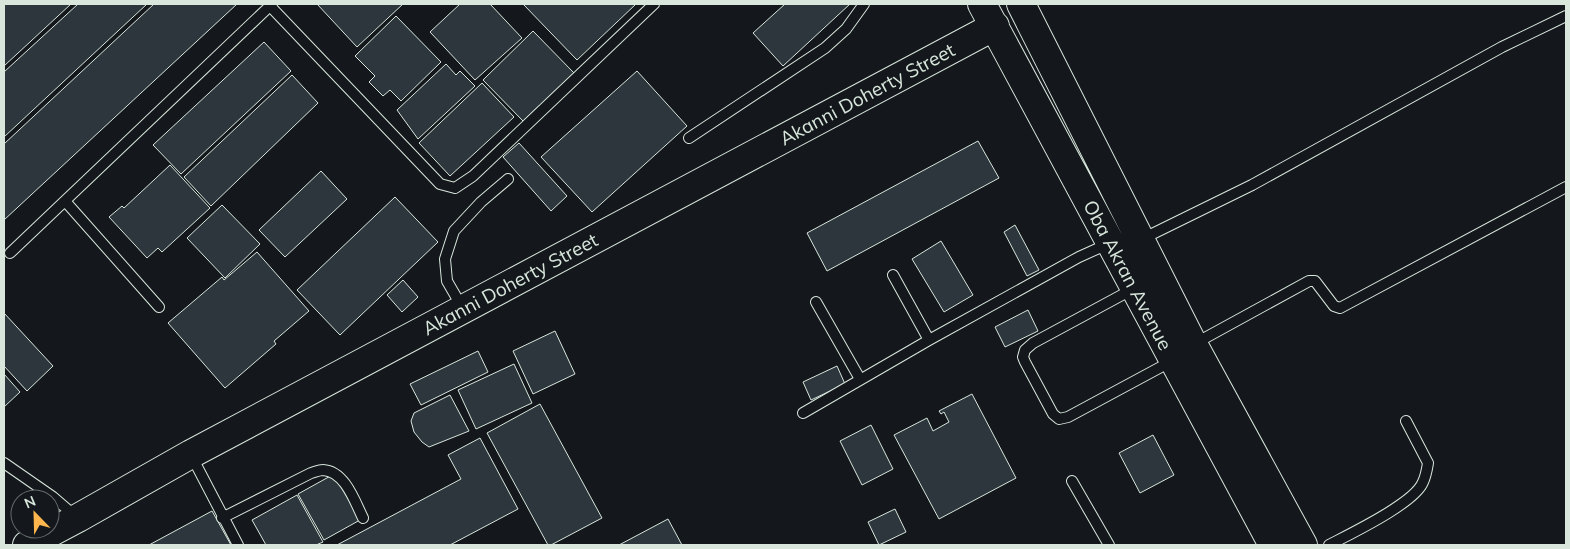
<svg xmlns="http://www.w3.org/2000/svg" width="1570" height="549" viewBox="0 0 1570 549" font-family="Mulish,sans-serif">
<rect width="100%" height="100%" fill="#14181c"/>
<path fill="#2c363c" stroke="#d8e6dc" d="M4,4H71L4,66Z
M78,4H147L4,137V72Z
M154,4H237L4,220V144Z
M317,4H403L357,47Z
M460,4H490L522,38L475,80L430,32Z
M523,4H636L577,60Z
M785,4H850L783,66L753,33Z
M396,16L441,62L401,101L390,90L383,96L369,82L375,76L355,56Z
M533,31L574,73L523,121L483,80Z
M264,42L291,71L181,174L153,145Z
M446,64L456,75L460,71L475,86L418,139L397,110Z
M637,71L687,126L592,212L541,157Z
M292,75L318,103L211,206L184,177Z
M482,83L514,117L450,176L419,143Z
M978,141L999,178L827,271L807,233Z
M519,143L567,196L551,211L503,157Z
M170,165L210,208L162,252L158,248L147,258L109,217L122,206L124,208Z
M321,171L347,199L285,257L259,230Z
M395,197L438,242L340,335L297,290Z
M222,205L260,244L225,278L187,238Z
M1015,225L1039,270L1027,276L1004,232Z
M941,241L973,295L944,312L912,259Z
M257,252L309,311L274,341L276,344L225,388L168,323L222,277L224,280Z
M403,280L418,297L402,312L387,295Z
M1028,310L1038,331L1005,347L995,327Z
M4,313L53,366L27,391L4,366Z
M555,331L575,374L533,394L513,351Z
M478,351L488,372L421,405L410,384Z
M514,364L532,403L476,429L458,390Z
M837,366L845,384L811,400L803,382Z
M4,374L20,392L4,407Z
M972,394L1016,478L939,519L894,435L927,418L933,431L949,422L944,412L941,414L939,411Z
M450,395L469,431L429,447L422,442L414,432L411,421L414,413Z
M540,404L602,518L551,545H548L487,433Z
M871,425L893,469L862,485L840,441Z
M1153,435L1174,475L1140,493L1119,453Z
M480,438L518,509L450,545H337L461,479L448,455Z
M334,474L360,520L324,540L298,494Z
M297,495L323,542L316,545H266L252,520Z
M895,509L906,532L879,545L868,522Z
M212,511L231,545H149Z
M668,519L682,545H619Z"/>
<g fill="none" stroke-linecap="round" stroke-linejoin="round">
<defs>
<path id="lane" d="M270,6L440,184L455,188L473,176L654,4
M689,138L825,48L846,29L864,4
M65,201L159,307
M1142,239L1252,185L1502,47L1566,16
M10,253L272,4
M893,275L929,340
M1133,289L1033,343L1025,350L1023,357L1025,362L1053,414L1059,419L1068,417L1172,361
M816,302L860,379
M462,307L447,281L445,259L454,231L481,202L508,179
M1194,344L1309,281H1315L1334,306L1340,308L1566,187
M803,413L929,340L1079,257L1110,243
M191,455L238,545
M4,463L53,497L75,516
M1072,481L1109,545
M222,518L311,473C315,472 319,470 323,470C345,471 355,502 363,518
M1329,545C1350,534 1415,503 1423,482C1426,476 1427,469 1428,463L1406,421"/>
<path id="secondary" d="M982,4L1273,545
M1021,4L1193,344L1303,545
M27,545L78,518L191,454L995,26"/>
</defs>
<use href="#lane" stroke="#d8e6dc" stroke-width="12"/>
<use href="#secondary" stroke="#d8e6dc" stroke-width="30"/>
<use href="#lane" stroke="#14181c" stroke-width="10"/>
<use href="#secondary" stroke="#14181c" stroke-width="28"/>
</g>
<g text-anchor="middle" stroke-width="4" stroke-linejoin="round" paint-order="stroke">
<g font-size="19" fill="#d8e6dc" stroke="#14181c">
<text transform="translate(867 94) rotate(-28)" y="7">Akanni Doherty Street</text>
<text transform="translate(1128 275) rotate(62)" y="7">Oba Akran Avenue</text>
<text transform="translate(510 284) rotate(-28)" y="7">Akanni Doherty Street</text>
</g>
</g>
<rect width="1570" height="549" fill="none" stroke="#d8e6dc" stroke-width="10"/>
<g transform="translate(35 514) rotate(337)"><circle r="24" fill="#14181c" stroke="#626a69"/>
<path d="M0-4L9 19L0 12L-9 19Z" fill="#ffb74d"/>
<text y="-8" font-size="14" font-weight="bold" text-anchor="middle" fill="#d8e6dc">N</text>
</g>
</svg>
